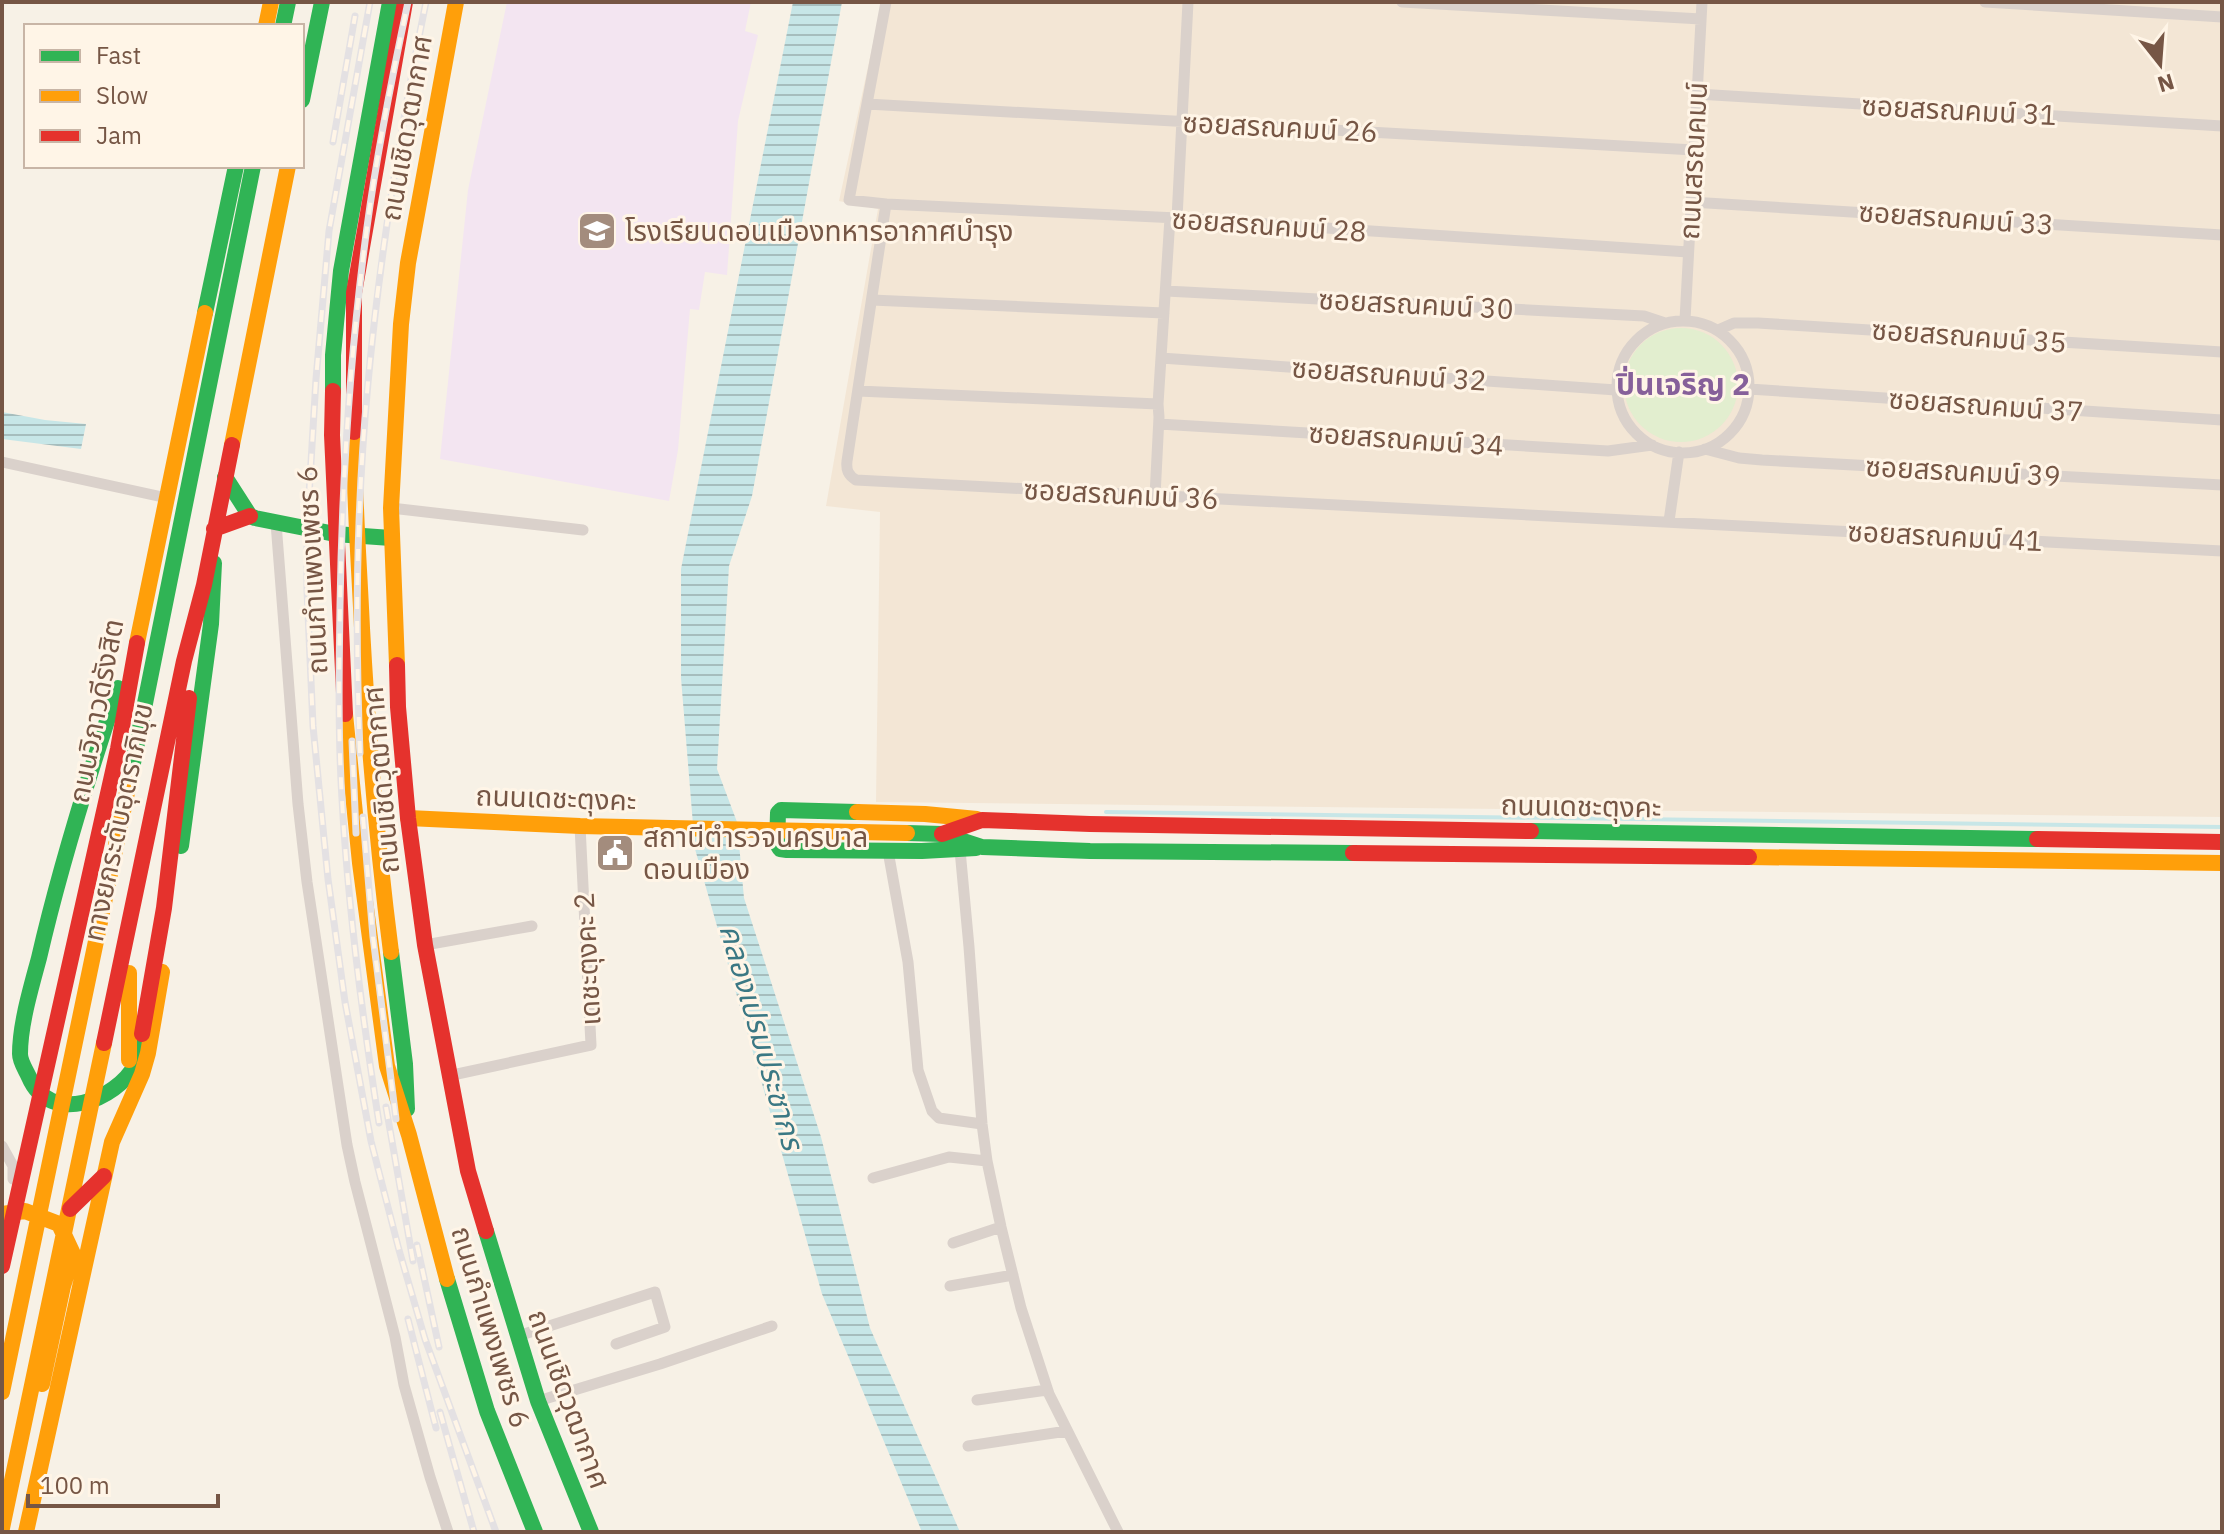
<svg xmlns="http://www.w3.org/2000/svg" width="2224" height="1534" viewBox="0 0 2224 1534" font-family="'IBM Plex Sans','Noto Sans Thai',sans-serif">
<defs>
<pattern id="water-rules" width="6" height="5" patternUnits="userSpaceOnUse" patternTransform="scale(2)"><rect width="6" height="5" fill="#c7e6e7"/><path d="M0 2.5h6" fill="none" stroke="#a6bdbd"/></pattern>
</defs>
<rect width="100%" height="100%" fill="#f7f1e6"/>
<path fill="#f3e6d5" d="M882,2H2222V817L876,802L880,512L826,506L878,209L839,201Z"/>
<path fill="#f3e5f1" d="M507,2H751L745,31L758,35L738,121L727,275L705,272L699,310L690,309L678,450L669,501L440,459L468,190Z"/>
<path fill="#e2eecf" d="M1624 385a57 57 0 1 1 114 0a57 57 0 1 1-114 0Z"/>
<path fill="url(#water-rules)" d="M793,2H842L752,496L729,566L717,769L737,822L744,898L821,1137L870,1328L960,1532H922L822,1294L695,849L681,678V569Z
M2,412L45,420L86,424L81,449L2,439Z"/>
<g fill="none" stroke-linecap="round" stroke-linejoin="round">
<path stroke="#c7e6e7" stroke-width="4" d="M1106,812L2222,827"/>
<path stroke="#dad1cb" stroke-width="11" d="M886,2L849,200L886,204L1177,218L1688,252
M1402,2L1701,19
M1985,2L2222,17
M1697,94L2222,126
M867,104L1694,150
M1691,202L2222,235
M886,204L847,461C846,470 848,475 856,480L2222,551
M1177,218L1188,2
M1166,291L1644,316L1665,323
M872,300L1164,313
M1685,320L1702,2
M1617 387a66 66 0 1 1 132 0a66 66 0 1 1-132 0Z
M1718,330L1734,323H1758L2222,352
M1161,358L1616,390
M1749,389L2222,420
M858,391L1158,404
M1159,424L1608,451L1652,445
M1705,449L1739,458L1762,460L2222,485
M2,462L167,498
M1155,496L1159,417L1158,404L1170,218
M391,508L583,530
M1669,521L1679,452
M276,523L298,804L307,882L347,1145L355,1182L395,1337L404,1385L430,1477L448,1532
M960,850L969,947L982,1124L987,1161L1001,1227L1021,1308L1049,1394L1118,1532
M888,851L908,962L918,1070L932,1111L939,1118L982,1124
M425,945L532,926
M448,1076L591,1045L580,826
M2,1146L13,1166V1179
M873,1178L949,1157L987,1161
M953,1243L1001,1227
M950,1286L1013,1275
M518,1336L655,1292L665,1327L616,1344
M977,1400L1047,1390
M538,1401L660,1364L772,1326
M968,1446L1067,1431"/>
<path stroke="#30b455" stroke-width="16" d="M283,26L288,2
M302,100L322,2
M205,313L236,166
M333,391V355L341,271L390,2
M225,477L250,516L255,518L335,534L391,538
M118,688C88,777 60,867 39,958C31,988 20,1024 20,1054C20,1062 26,1070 29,1077C50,1126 116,1101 136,1064C140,1055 140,1043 142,1034
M130,778L253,166
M857,812L781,810L778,813L777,844L780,849L787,850L922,851L976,848
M1531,831L2037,839
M907,833L942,834L982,847L1090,851L1353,853
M181,846L211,624L214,563
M391,952L405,1064L407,1109
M486,1231L538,1401L591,1532
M447,1279L487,1411L535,1532"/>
<path stroke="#ff9f0a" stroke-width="16" d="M266,26L271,2
M354,432C354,497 359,562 362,628C368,736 377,844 391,952
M232,445L288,166
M137,643L205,313
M397,665L391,508L401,324L408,263L456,2
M345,714L360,863L387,1066L409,1135L447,1279
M857,812L925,814L977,819
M408,818L580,826L907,833
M1749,857L2222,863
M129,973V1060
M2,1214L25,1211L59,1224L73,1254L63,1286L42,1384
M2,1392L130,778
M2,1528L104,1043
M26,1532L112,1142L142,1074L148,1053L162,972"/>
<path stroke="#e5322d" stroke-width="16" d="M333,391L332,435L345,714
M354,432V293L405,2
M214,529L250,516
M397,665L398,707L408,818L425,945L468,1171L486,1231
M942,834L982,820L1090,824L1531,831
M2037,839L2222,842
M1353,853L1749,857
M142,1034L164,908L189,698
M104,1043L184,661L204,585L232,445
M70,1209L104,1176
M2,1266L118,749L137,643"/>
<defs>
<path id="rail" d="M370,2L329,231L316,379L307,529V590L313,726L328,879L345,1002L371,1141L399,1250L425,1339L496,1532
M333,142L355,16
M352,741L356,833
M360,753C357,677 356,600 359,523C365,348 391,174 426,2
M363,817L373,937L396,1119
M386,1107L413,1261
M379,1123C362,1015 348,908 342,799C338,735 339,671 340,606C342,480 350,353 367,227C377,152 392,77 408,2
M417,1245L439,1347
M408,1319L436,1428
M440,1412L474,1532"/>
</defs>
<use href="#rail" stroke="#e4e1e3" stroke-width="7"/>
<use href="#rail" stroke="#fff5e7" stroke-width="4" stroke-dasharray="12" stroke-linecap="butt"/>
</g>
<defs>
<symbol id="school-square" viewBox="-11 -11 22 22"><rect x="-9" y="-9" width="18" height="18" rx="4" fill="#a38c7d" stroke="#fff5e7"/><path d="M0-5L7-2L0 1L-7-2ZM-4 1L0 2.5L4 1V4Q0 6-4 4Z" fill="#fff"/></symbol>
<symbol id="civic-square" viewBox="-11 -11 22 22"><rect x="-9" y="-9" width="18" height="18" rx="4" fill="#a38c7d" stroke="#fff5e7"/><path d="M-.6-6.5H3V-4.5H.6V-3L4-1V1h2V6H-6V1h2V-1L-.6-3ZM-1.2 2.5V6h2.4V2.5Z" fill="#fff"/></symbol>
</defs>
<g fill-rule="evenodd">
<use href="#school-square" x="575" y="209" width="44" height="44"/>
<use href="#civic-square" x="593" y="831" width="44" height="44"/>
</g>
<g text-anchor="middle" stroke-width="6" stroke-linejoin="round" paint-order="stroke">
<g font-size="28" fill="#765645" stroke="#fff5e7">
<text transform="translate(1959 110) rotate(3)" y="10">ซอยสรณคมน์ 31</text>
<text transform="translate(1280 127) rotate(3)" y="10">ซอยสรณคมน์ 26</text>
<text transform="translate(406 128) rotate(-80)" y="10">ถนนเชิดวุฒากาศ</text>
<text transform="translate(1693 161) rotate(-87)" y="10">ถนนสรณคมน์</text>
<text transform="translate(1956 218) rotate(4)" y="10">ซอยสรณคมน์ 33</text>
<text transform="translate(1269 225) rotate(4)" y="10">ซอยสรณคมน์ 28</text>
<text transform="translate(1416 304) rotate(3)" y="10">ซอยสรณคมน์ 30</text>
<text transform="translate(1969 336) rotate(4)" y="10">ซอยสรณคมน์ 35</text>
<text transform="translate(1389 374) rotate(4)" y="10">ซอยสรณคมน์ 32</text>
<text transform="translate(1986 405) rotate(4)" y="10">ซอยสรณคมน์ 37</text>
<text transform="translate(1406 439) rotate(4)" y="10">ซอยสรณคมน์ 34</text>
<text transform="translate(1963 471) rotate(3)" y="10">ซอยสรณคมน์ 39</text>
<text transform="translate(1121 494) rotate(3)" y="10">ซอยสรณคมน์ 36</text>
<text transform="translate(1945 536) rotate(3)" y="10">ซอยสรณคมน์ 41</text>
<text transform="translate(312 570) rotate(-93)" y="10">ถนนกำแพงเพชร 6</text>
<text transform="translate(96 711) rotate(-79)" y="10">ถนนวิภาวดีรังสิต</text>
<text transform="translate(381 780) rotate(-95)" y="10">ถนนเชิดวุฒากาศ</text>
<text transform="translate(556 798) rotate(2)" y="10">ถนนเดชะตุงคะ</text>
<text transform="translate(1581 806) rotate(1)" y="10">ถนนเดชะตุงคะ</text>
<text transform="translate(118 822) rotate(-78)" y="10">ทางยกระดับอุตราภิมุข</text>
<text transform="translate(587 959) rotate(-93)" y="10">เดชะตุงคะ 2</text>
<text transform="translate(491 1327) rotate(73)" y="10">ถนนกำแพงเพชร 6</text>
<text transform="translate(569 1399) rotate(70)" y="10">ถนนเชิดวุฒากาศ</text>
</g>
<g font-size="28" fill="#765645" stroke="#fff5e7" text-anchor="start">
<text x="625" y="241">โรงเรียนดอนเมืองทหารอากาศบำรุง</text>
<text x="643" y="847">สถานีตำรวจนครบาล<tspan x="643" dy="32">ดอนเมือง</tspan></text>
</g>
<g font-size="30" font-weight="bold" fill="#86609a" stroke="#fff5e7">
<text x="1683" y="395">ปิ่นเจริญ 2</text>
</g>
<g font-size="30" font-style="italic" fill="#3b7884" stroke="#fff5e7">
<text transform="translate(761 1037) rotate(74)" y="10">คลองเปรมประชากร</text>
</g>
</g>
<rect width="2224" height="1534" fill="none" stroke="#765645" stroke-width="8"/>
<rect x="24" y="24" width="280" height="144" fill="#fff5e7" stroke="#c8b5a6" stroke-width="2"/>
<rect x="40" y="50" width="40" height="12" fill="#30b455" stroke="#c8b5a6" stroke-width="2"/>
<text x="96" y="64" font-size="24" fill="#765645">Fast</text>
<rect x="40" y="90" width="40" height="12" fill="#ff9f0a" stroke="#c8b5a6" stroke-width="2"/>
<text x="96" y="104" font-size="24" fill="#765645">Slow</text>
<rect x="40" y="130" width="40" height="12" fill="#e5322d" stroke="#c8b5a6" stroke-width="2"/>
<text x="96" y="144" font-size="24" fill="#765645">Jam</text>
<g transform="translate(2160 64) rotate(163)" stroke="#fff5e7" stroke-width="6" paint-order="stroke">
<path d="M0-6L14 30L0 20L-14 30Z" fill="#765645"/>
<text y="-12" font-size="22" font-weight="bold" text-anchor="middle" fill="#765645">N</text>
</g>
<path d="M28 1494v12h190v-12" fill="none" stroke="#765645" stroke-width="4"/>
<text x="40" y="1494" font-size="24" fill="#765645" stroke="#fff5e7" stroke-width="6" paint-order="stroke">100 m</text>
</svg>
